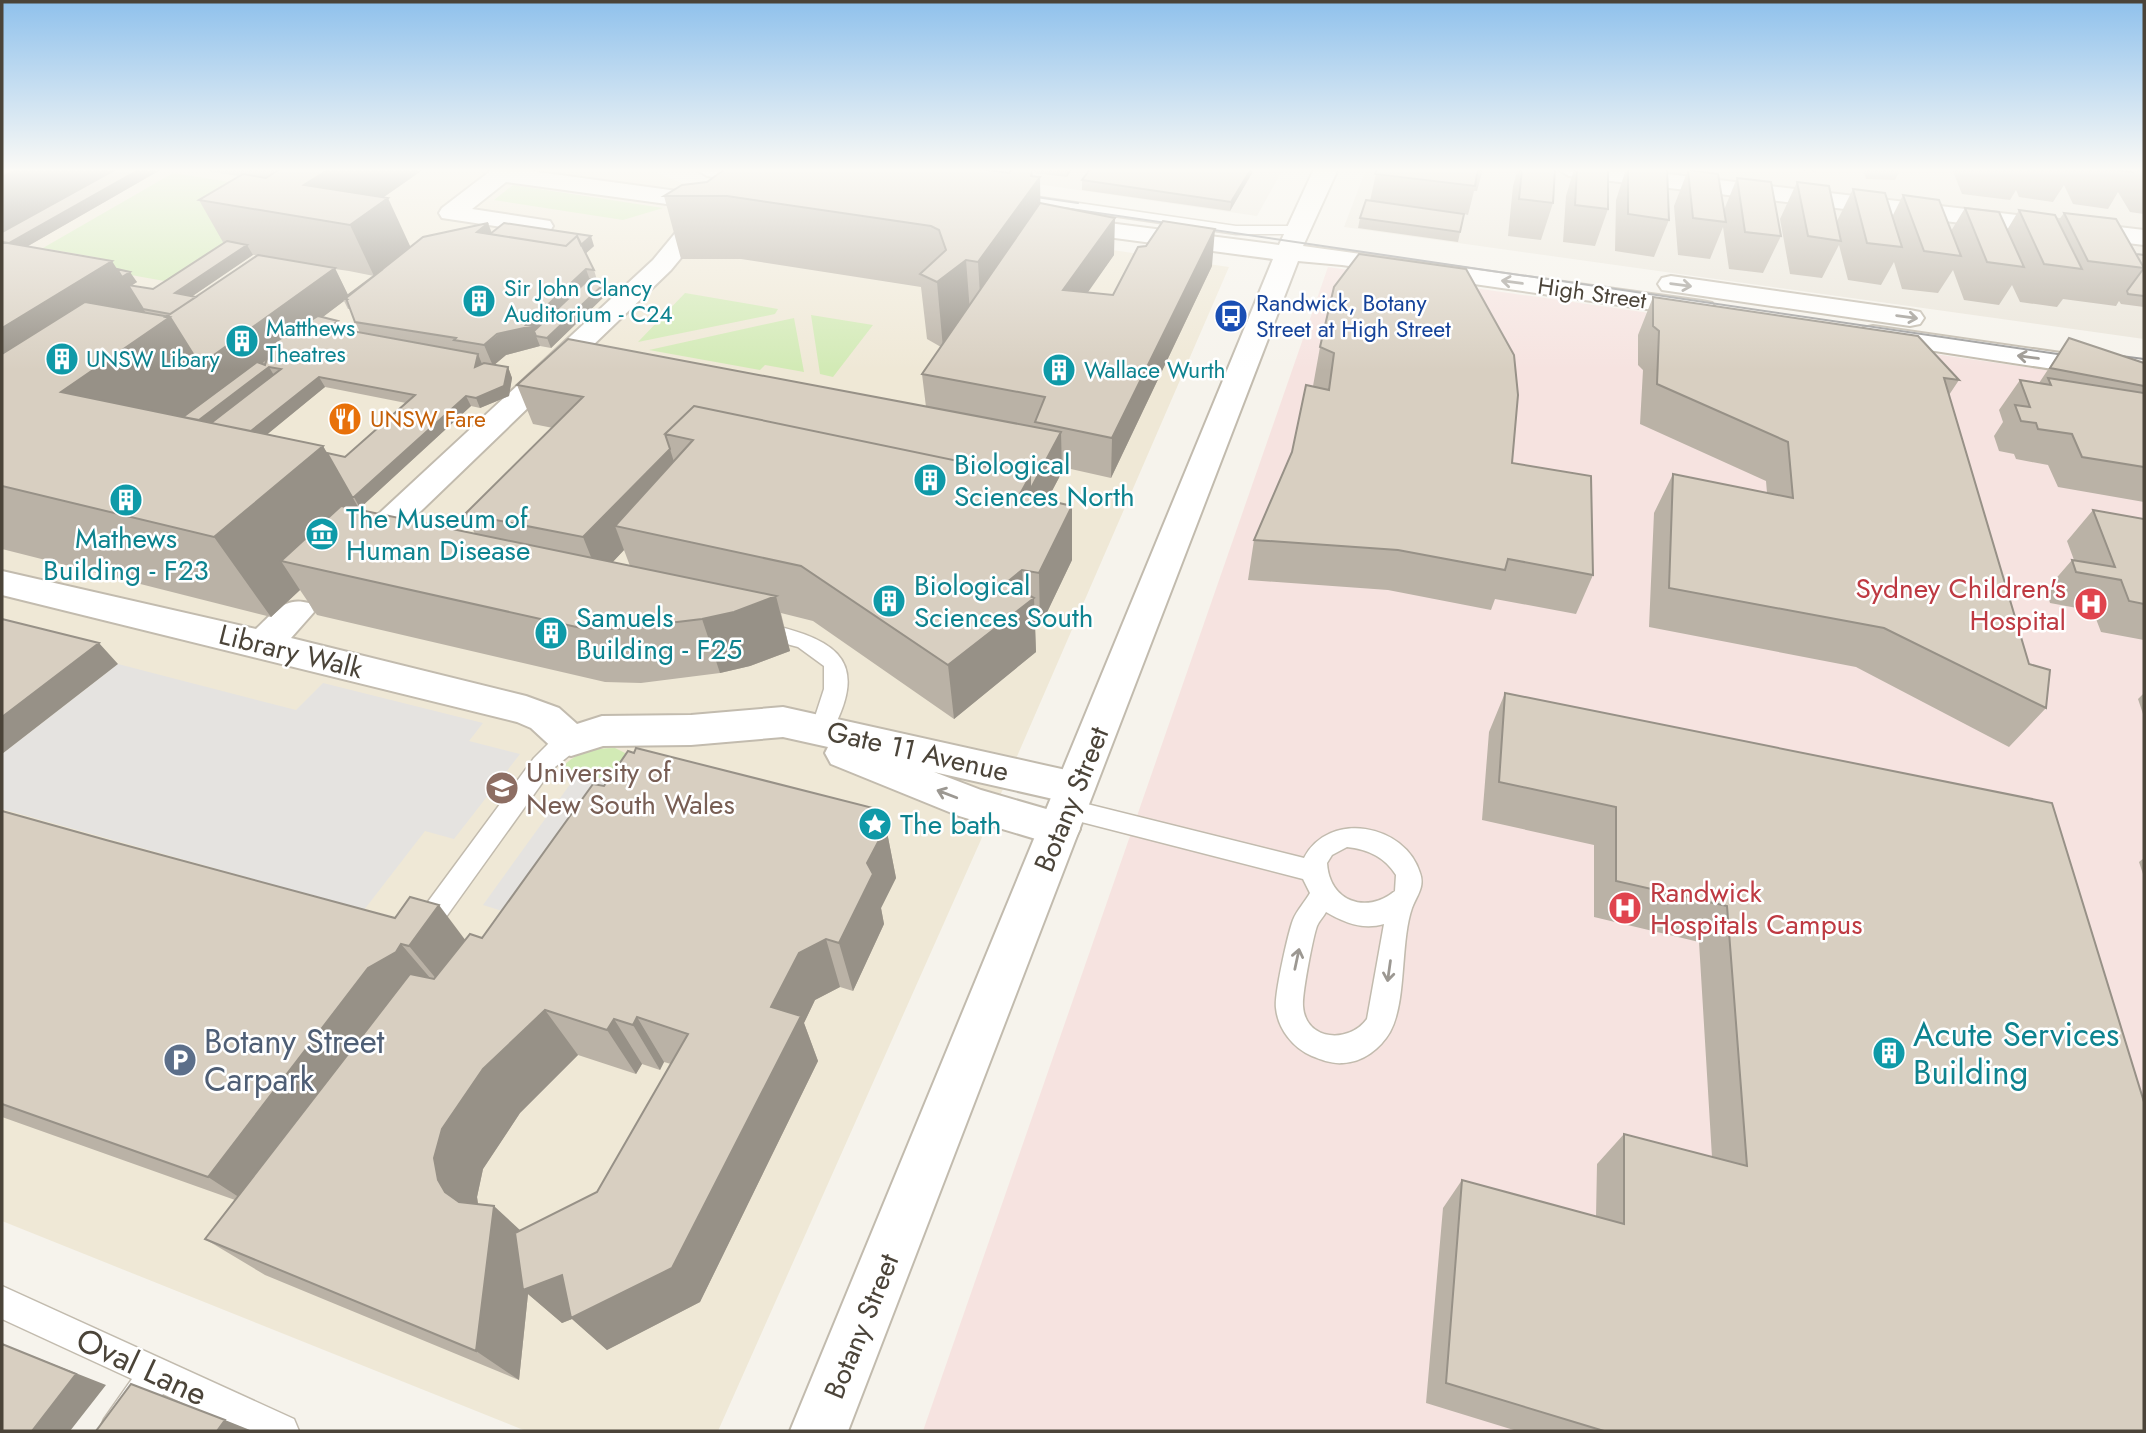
<svg xmlns="http://www.w3.org/2000/svg" width="2146" height="1433" viewBox="0 0 2146 1433" font-family="Jost,sans-serif">
<rect width="100%" height="100%" fill="#f6f3ec"/>
<path fill="#eae5da" d="M933,169H1283L1257,216Z
M1366,169H2144V339L1344,227Z"/>
<path fill="#efe8d6" d="M2,169H647L699,190L1229,267L980,842L718,1431H526L2,1221Z"/>
<path fill="#f6e3e0" d="M1328,267L2144,384V1431H923Z"/>
<path fill="#d2eab5" d="M173,173L305,194L170,282L86,267L100,258L43,248Z
M513,185L663,208L623,220L494,200Z
M685,293L778,309L775,314L638,342Z
M811,315L873,325L833,377L820,374Z
M794,318L804,372L765,365L760,370L649,350Z
M615,748L631,756L610,780L558,772C573,753 591,748 615,748Z"/>
<path fill="#e5e3e0" d="M118,664L296,710L323,683L483,723L469,741L520,754L454,839L425,831L364,910L2,809V754Z
M576,776L610,780L518,916L483,905Z"/>
<g fill="none" stroke-linecap="round" stroke-linejoin="round">
<defs>
<path id="service" d="M1010,193L1236,226H1299L1306,230L1299,234H1236L1005,200V194Z
M757,621C828,638 875,653 830,735L822,738L814,735L811,729L824,689V666L798,647L749,634L746,629L749,624Z
M571,732L579,735L583,741C576,753 560,761 550,772L431,938L422,941L413,938L409,930L413,922L534,758L548,744Z
M1067,799L1304,858C1329,810 1405,824 1420,873C1425,887 1417,895 1412,908C1400,943 1407,1001 1390,1032C1380,1049 1363,1062 1343,1063C1332,1064 1322,1060 1312,1056C1293,1048 1278,1029 1276,1008C1274,996 1288,933 1293,920C1297,910 1305,902 1310,893L1303,879L1058,816L1055,809L1058,802ZM1347,847C1367,849 1385,857 1396,875L1395,891C1366,915 1329,901 1327,863L1332,855ZM1326,912C1345,923 1363,930 1384,924L1367,1019C1349,1044 1305,1041 1303,1006C1302,994 1313,937 1317,926C1319,921 1324,916 1326,912Z
M2,1286L294,1419L299,1431H244L163,1394L137,1431H99L104,1419L132,1379L2,1319Z"/>
<path id="minor" d="M493,169H516L714,196L723,198L726,203L671,270L368,562L356,565L344,562L339,554L344,546L653,260L696,208L506,182L472,209L550,221L553,226L550,231L541,233L442,218L439,213L442,208Z
M1558,169H1625L2144,230V245L1569,176Z
M2,571L256,629C273,613 284,596 309,603L314,612L291,638L526,696L559,708L577,724L602,716L691,715L783,707L1075,772L1089,777L1095,788L1089,799L1075,804L934,772L981,790L1074,817L1080,829L1074,841L1059,846L959,816L831,764L825,753L828,747L783,737L691,745L603,746L571,756L557,752L531,728L517,722L2,595Z"/>
<path id="tertiary" d="M696,169H747L782,176L786,181L782,186L774,188L707,176Z
M1314,169H1338L1303,246L1702,301L1712,303L1716,309L1712,315L1702,317L1342,265L1298,261L848,1431H790L1273,259L1062,231L1053,229L1050,224L1053,219L1062,217L1279,245Z
M1671,276L1910,310L1920,312L1924,318L1920,324L1910,326L1662,290L1658,284L1662,278Z
M1873,326L2144,365V383L1863,340L1859,334L1863,328Z"/>
</defs>
<use href="#service" stroke="#c2bbae" stroke-width="3"/>
<use href="#minor" stroke="#c2bbae" stroke-width="4"/>
<use href="#tertiary" stroke="#c2bbae" stroke-width="4"/>
<use href="#service" fill="#fff" fill-rule="evenodd"/>
<use href="#minor" fill="#fff" fill-rule="evenodd"/>
<use href="#tertiary" fill="#fff" fill-rule="evenodd"/>
<path stroke="#9a9a9a" stroke-width="2" d="M1022,195L1078,203
M1064,208L2078,357
M2106,354L2144,359"/>
</g>
<path fill="#bab2a6" fill-rule="evenodd" d="M2,169H162L28,246L117,269L137,282L131,286L153,289L224,244L199,200L239,176L206,171V169H424L384,197L410,247L488,223L492,233L594,246L585,254L594,270L597,280L606,282L609,292L551,348L540,346L506,355L494,365L508,367L512,378L509,396L480,408L471,406L360,508L358,507L359,510L475,534L465,514L553,428L533,424L517,385L926,407L922,374L941,347L927,339L921,287L741,259H681L664,196L707,182L721,172V169H980L1009,173L1032,169L1033,176L1040,177V203L1114,255L1087,292L1113,295L1212,266L1111,478L1062,467V472L1047,500L1072,506V560L1040,627L1035,626L1036,652L954,719L813,621L781,613L790,651L750,666L720,673L641,683L605,682L317,615L300,590L271,617L2,549ZM252,255H256L196,297L192,296ZM335,269L349,271L374,276L348,295ZM344,301L348,309H350L360,333L343,330L322,317ZM325,387L406,403L345,457L327,453L323,446L267,434ZM624,550L630,566L612,562Z
M1034,169H1072L1067,177L1034,173Z
M1090,169H1254L1230,211L1082,190V180Z
M1377,169H1483L1477,191H1474L1468,215L1464,214L1458,242L1358,228L1360,218L1370,201Z
M1518,169H1555L1553,203L1541,240L1508,236L1513,186Z
M1574,169H1608V209L1595,246L1563,242L1566,196Z
M1626,169H1667L1669,220L1654,257L1615,251L1616,200Z
M1791,169H1817L1816,172Z
M1863,169H1901L1895,180L1866,179Z
M1952,169H2144V214L2130,212L2118,192L2108,209L2073,204L2064,185L2053,202L2019,197L2016,190L2010,200L1962,194Z
M1688,170L1724,210L1737,178L1781,236L1763,273L1729,269L1723,227L1710,259L1678,255L1674,206Z
M1797,182L1837,221L1853,189L1892,217L1903,195L1951,231L1965,208L2007,230L2019,210L2058,221L2064,213L2136,254L2144,255V307L2121,304L2119,301L2116,306L2063,299L2057,307L2020,302L2012,285L1999,305L1964,300L1953,270L1938,293L1902,289L1894,262L1881,285L1848,280L1839,245L1822,278L1790,274L1780,219Z
M1334,287L1512,463L1593,575L1576,614L1495,599L1491,610L1388,590L1248,580L1254,540L1292,452L1313,386L1320,347Z
M1653,297L1959,380L1949,395L2029,664L2046,708L2009,747L1856,667L1649,627L1654,513L1673,474L1767,493L1766,481L1640,424L1643,370L1638,365V335Z
M2069,338L2144,363V502L2058,487L2048,465L2016,459L2014,454L1999,451L1994,436L2003,422L1999,410L2020,380L2039,383Z
M2093,510L2144,519V640L2101,632L2093,611L2050,603L2046,590L2072,560H2074L2067,541Z
M1505,693L2052,803L2144,1431H1517L1426,1403L1443,1208L1462,1180L1596,1217L1597,1164L1624,1134L1712,1157L1699,942L1594,917V845L1482,820L1489,732Z
M2144,693V717L2138,699Z
M604,786L886,827L896,878L881,908L884,924L853,991L840,987L815,1000L804,1023L818,1061L700,1302L607,1350L572,1319L562,1323L528,1294L519,1380L265,1275L205,1239L235,1200L2,1117V811L465,940L482,938ZM578,1055L636,1074L642,1064L660,1070L664,1062L671,1064L597,1192L520,1231L478,1204L477,1197L483,1169L520,1113Z
M2144,858V877L2139,862Z"/>
<path fill="#979187" d="M17,169H138L2,234V177Z
M140,169H162L2,261V247Z
M329,169H424L345,224L304,185Z
M1032,169L1033,186L1040,177L1041,239L982,327L978,262L1031,176Z
M1067,169H1072L1067,177Z
M1251,169H1254V170L1230,211L1231,202Z
M388,198L411,248L374,276L350,225Z
M1115,218L1114,255L1063,328V290Z
M488,223L495,243L477,232Z
M1215,229L1212,266L1111,478L1112,438Z
M591,236L594,246L572,266L569,256Z
M247,245L253,255L181,304L175,293Z
M966,260L971,325L943,348L937,282Z
M112,261L122,277L130,272L137,282L129,287L155,327L170,317L335,268L349,297L343,299L344,301L143,454L2,399V328Z
M586,269L593,289L536,336L540,346L506,355L493,366L484,345Z
M606,282L609,292L551,348L547,338Z
M338,321L344,331L330,327Z
M478,354L482,364L475,367Z
M269,367L275,377L171,458L152,456Z
M508,367L512,378L509,396L480,408L476,398Z
M319,377L325,387L252,447L245,436Z
M466,396L471,406L360,508L354,497Z
M1061,432L1062,472L1022,548L1020,494L1030,476Z
M323,446L369,526L281,561L300,590L271,617L214,537Z
M670,449L682,488L615,526L624,550L599,577L583,537Z
M1072,506V560L1040,627L1039,573Z
M1022,570L1024,606L1034,598L1036,652L954,719L948,665L1006,583Z
M776,596L790,651L750,666L720,673L702,619Z
M99,643L118,664L2,754V717Z
M886,827L896,878L881,908L884,924L853,991L839,943L867,863Z
M439,905L466,941L438,981L409,946Z
M826,939L840,987L815,1000L804,1023L818,1061L700,1302L607,1350L572,1319L562,1323L528,1294L519,1380L476,1351L494,1206L534,1243L529,1288L771,1007L799,953Z
M401,944L431,979L251,1205L208,1177L368,968Z
M545,1010L578,1055L520,1113L483,1169L477,1197L480,1218L445,1192L438,1180L434,1158L442,1129L483,1069Z
M637,1017L664,1062L660,1070L633,1025Z
M614,1019L642,1064L636,1074L607,1030Z
M2,1344L106,1385L70,1431H32Z
M225,1420L250,1430L249,1431H217Z"/>
<path fill="#d8cfc1" stroke="#979187" stroke-width="2" d="M2,169H17L2,177Z
M116,169H140L9,243L2,242V232Z
M280,169H329L304,185L388,198L350,225L199,200L243,174L266,178Z
M725,169H980L1009,173L1012,169H1032L1031,176L1040,177L978,262L966,260L937,282L920,274L946,250L939,230L931,226L727,196H664L682,185L707,182Z
M1090,169H1251L1231,202L1082,180Z
M1377,169H1478L1475,186L1375,174Z
M1522,169H1555L1553,203L1519,199Z
M1577,169H1608V209L1575,205Z
M1628,169H1667L1669,220L1628,214Z
M2107,169H2130L2132,172Z
M1688,170L1718,174L1726,222L1693,218Z
M1737,178L1771,182L1781,236L1745,232Z
M1797,182L1829,186L1841,241L1808,236Z
M1853,189L1885,193L1902,247L1867,243Z
M1903,195L1939,200L1961,256L1924,251Z
M1366,200L1464,214L1460,232L1360,218Z
M1040,203L1115,218L1063,290L1113,295L1138,247L1146,246L1163,221L1215,229L1112,438L1035,422L1045,397L922,374Z
M1965,208L1999,212L2024,267L1987,262Z
M2019,210L2055,215L2082,269L2044,264Z
M2064,213L2116,219L2144,268L2088,261Z
M488,223L477,232L566,246L577,236L594,270L586,269L526,325L533,326L497,334L484,345L454,340L456,338L355,322L346,298L423,237Z
M504,223L591,236L581,245L577,236L566,246L490,234Z
M227,241L247,245L175,293L196,297L170,314L143,309L128,285L153,289Z
M2,242L112,261L2,328Z
M1359,254L1466,269L1514,355L1518,395L1512,463L1591,476L1593,575L1508,559L1505,570L1398,550L1254,540L1292,452L1306,385L1329,390L1334,353L1320,347L1334,287Z
M2136,254L2144,255V296L2128,294L2127,291L2144,268Z
M258,255L335,268L200,365L170,317H166Z
M117,269L130,272L122,277Z
M383,269L346,298L347,299H343Z
M589,279L606,282L547,338L536,336L534,331Z
M1653,297L1918,336L1959,380L1944,378L2029,664L2050,670L2046,708L1884,628L1669,588L1673,474L1793,498L1788,442L1657,384L1659,331L1653,326Z
M85,302L170,317L61,392L323,446L214,537L2,486V354Z
M318,316L338,321L330,327L478,354L475,367L484,363L508,367L504,386L476,398L466,396L354,497H352L327,453L345,457L415,395L319,377L251,431L211,423L281,369L269,367L199,420L183,417L257,362L265,365L272,344Z
M2069,338L2144,363V386L2050,368Z
M568,339L1061,432L1030,490V476L694,406L665,434L670,449L583,537L465,514L583,397L517,385Z
M2048,378L2144,393V467L2082,457L2072,434L2038,429L2036,423L2021,421L2015,405L2030,407L2020,380L2051,385Z
M694,406L1030,476L1020,494L1072,506L1039,573L1022,570L1006,583L1034,598L948,665L801,566L615,526L693,440L665,434Z
M341,506L776,596L734,612L702,619L619,629L581,628L281,561Z
M2093,510L2144,519V604L2129,601L2121,580L2076,572L2072,560L2115,567Z
M2,619L99,643L2,717Z
M1505,693L2052,803L2144,1102V1431H1604L1446,1383L1462,1180L1624,1224V1134L1747,1166L1727,906L1616,881V807L1499,782Z
M636,748L877,809L886,827L867,863L873,874L839,943L826,939L799,953L771,1007L801,1016L672,1268L571,1318L562,1275L523,1290L515,1233L597,1192L688,1034L637,1017L633,1025L614,1019L607,1030L545,1010L483,1069L442,1129L434,1158L438,1180L445,1192L459,1202L494,1206L476,1351L205,1239L410,974L434,979L470,934L482,938L593,784L604,786L628,751L634,753Z
M2,811L106,840L395,918L410,897L439,905L409,946L401,944L396,952L368,968L208,1177L2,1104Z
M2,1344L76,1374L32,1431H2Z
M131,1384L225,1420L217,1431H96Z"/>
<defs><path id="oneway-shaft" d="M-6 0H5M1.5-3L5.5 0L1.5 3" fill="none" stroke-width="1.6" stroke-linecap="round" stroke-linejoin="round" transform="scale(1.75)"/></defs>
<g stroke="#9c9892">
<use href="#oneway-shaft" transform="translate(1512 282) rotate(-172)"/>
<use href="#oneway-shaft" transform="translate(1681 285) rotate(8)"/>
<use href="#oneway-shaft" transform="translate(1907 317) rotate(8)"/>
<use href="#oneway-shaft" transform="translate(2028 357) rotate(-172)"/>
<use href="#oneway-shaft" transform="translate(947 794) rotate(-159)"/>
<use href="#oneway-shaft" transform="translate(1297 959) rotate(-78)"/>
<use href="#oneway-shaft" transform="translate(1389 971) rotate(98)"/>
</g>
<linearGradient id="sky" x2="0" y2="1"><stop stop-color="#8fc1ec"/><stop offset="0.46" stop-color="#fbfaf6"/><stop offset="1" stop-color="#fbfaf6" stop-opacity="0"/></linearGradient>
<rect width="2146" height="370" fill="url(#sky)"/>
<defs>
<symbol id="building-disc" viewBox="-11 -11 22 22"><circle r="9.5" fill="#0f9aa8" stroke="#fff"/><path d="M-4-6H4V6H1V3H-1V6H-4ZM-2.5-4.3h1.7v1.8h-1.7ZM.8-4.3h1.7v1.8H.8ZM-2.5-1h1.7V.8h-1.7ZM.8-1h1.7V.8H.8Z" fill="#fff"/></symbol>
<symbol id="bus-disc" viewBox="-11 -11 22 22"><circle r="9.5" fill="#1a4fb4" stroke="#fff"/><path d="M-5-6H5V4H4V6H2V4H-2V6H-4V4H-5ZM-3.5-4V0h7V-4ZM-3.5 1.2v1.5H-2V1.2ZM2 1.2v1.5H3.5V1.2Z" fill="#fff"/></symbol>
<symbol id="restaurant-disc" viewBox="-11 -11 22 22"><circle r="9.5" fill="#e8710a" stroke="#fff"/><path d="M-5-6h1v4h1v-4h1v4h1v-4h1v5L-1.5 .5V6h-2V.5L-5-1ZM5-6V6H3V1.5H1.5Q1.5-4 5-6Z" fill="#fff"/></symbol>
<symbol id="museum-disc" viewBox="-11 -11 22 22"><circle r="9.5" fill="#0f9aa8" stroke="#fff"/><path d="M0-6L6-3V-2H-6V-3ZM-5-1h2V3h-2ZM-1-1h2V3h-2ZM3-1h2V3H3ZM-6 4H6V6H-6Z" fill="#fff"/></symbol>
<symbol id="hospital-disc" viewBox="-11 -11 22 22"><circle r="9.5" fill="#e0444e" stroke="#fff"/><path d="M-5-5h3v3.5h4V-5h3V5h-3V1.5h-4V5h-3Z" fill="#fff"/></symbol>
<symbol id="university-disc" viewBox="-11 -11 22 22"><circle r="9.5" fill="#8d6e63" stroke="#fff"/><path d="M0-5L7-2L0 1L-7-2ZM-4 1L0 2.5L4 1V4Q0 6-4 4Z" fill="#fff"/></symbol>
<symbol id="sight-disc" viewBox="-11 -11 22 22"><circle r="9.5" fill="#0f9aa8" stroke="#fff"/><path d="M0-6L1.8-2.2L6-1.7L2.9 1.2L3.7 5.4L0 3.3L-3.7 5.4L-2.9 1.2L-6-1.7L-1.8-2.2Z" fill="#fff"/></symbol>
<symbol id="parking-disc" viewBox="-11 -11 22 22"><circle r="9.5" fill="#5c6f8a" stroke="#fff"/><path d="M-3.5-5.5H1a3.5 3.5 0 0 1 0 7H-1V5.5H-3.5ZM-1-3.4V-.6H.8a1.4 1.4 0 0 0 0-2.8Z" fill="#fff"/></symbol>
</defs>
<g fill-rule="evenodd">
<use href="#building-disc" x="460" y="282" width="38" height="38"/>
<use href="#bus-disc" x="1212" y="297" width="38" height="38"/>
<use href="#building-disc" x="223" y="322" width="38" height="38"/>
<use href="#building-disc" x="43" y="340" width="38" height="38"/>
<use href="#building-disc" x="1040" y="351" width="38" height="38"/>
<use href="#restaurant-disc" x="326" y="400" width="38" height="38"/>
<use href="#building-disc" x="911" y="461" width="38" height="38"/>
<use href="#building-disc" x="107" y="481" width="38" height="38"/>
<use href="#museum-disc" x="303" y="515" width="38" height="38"/>
<use href="#building-disc" x="870" y="582" width="38" height="38"/>
<use href="#hospital-disc" x="2072" y="585" width="38" height="38"/>
<use href="#building-disc" x="532" y="614" width="38" height="38"/>
<use href="#university-disc" x="483" y="769" width="38" height="38"/>
<use href="#sight-disc" x="856" y="805" width="38" height="38"/>
<use href="#hospital-disc" x="1606" y="889" width="38" height="38"/>
<use href="#building-disc" x="1870" y="1034" width="38" height="38"/>
<use href="#parking-disc" x="161" y="1041" width="38" height="38"/>
</g>
<g text-anchor="middle" stroke-width="5" stroke-linejoin="round" paint-order="stroke">
<g font-size="23" fill="#0d838f" stroke="#fff" text-anchor="start">
<text x="504" y="296">Sir John Clancy<tspan x="504" dy="26">Auditorium - C24</tspan></text>
<text x="266" y="336">Matthews<tspan x="266" dy="26">Theatres</tspan></text>
<text x="86" y="367">UNSW Libary</text>
<text x="1084" y="378">Wallace Wurth</text>
</g>
<g font-size="23" fill="#4b4439" stroke="#fff">
<text transform="translate(1592 293) rotate(8)" y="8">High Street</text>
</g>
<g font-size="23" fill="#164399" stroke="#fff" text-anchor="start">
<text x="1256" y="311">Randwick, Botany<tspan x="1256" dy="26">Street at High Street</tspan></text>
</g>
<g font-size="23" fill="#c56008" stroke="#fff" text-anchor="start">
<text x="370" y="427">UNSW Fare</text>
</g>
<g font-size="28" fill="#0d838f" stroke="#fff" text-anchor="start">
<text x="954" y="474">Biological<tspan x="954" dy="32">Sciences North</tspan></text>
<text x="346" y="528">The Museum of<tspan x="346" dy="32">Human Disease</tspan></text>
<text x="126" y="548" text-anchor="middle">Mathews<tspan x="126" dy="32">Building - F23</tspan></text>
<text x="914" y="595">Biological<tspan x="914" dy="32">Sciences South</tspan></text>
<text x="576" y="627">Samuels<tspan x="576" dy="32">Building - F25</tspan></text>
<text x="900" y="834">The bath</text>
</g>
<g font-size="28" fill="#be3a42" stroke="#fff" text-anchor="end">
<text x="2066" y="598">Sydney Children's<tspan x="2066" dy="32">Hospital</tspan></text>
<text x="1650" y="902" text-anchor="start">Randwick<tspan x="1650" dy="32">Hospitals Campus</tspan></text>
</g>
<g font-size="28" fill="#4b4439" stroke="#fff">
<text transform="translate(291 651) rotate(14)" y="10">Library Walk</text>
<text transform="translate(918 751) rotate(13)" y="10">Gate 11 Avenue</text>
<text transform="translate(1071 799) rotate(-68)" y="10">Botany Street</text>
<text transform="translate(861 1326) rotate(-68)" y="10">Botany Street</text>
</g>
<g font-size="28" fill="#785e54" stroke="#fff" text-anchor="start">
<text x="526" y="782">University of<tspan x="526" dy="32">New South Wales</tspan></text>
</g>
<g font-size="33" fill="#0d838f" stroke="#fff" text-anchor="start">
<text x="1913" y="1046">Acute Services<tspan x="1913" dy="38">Building</tspan></text>
</g>
<g font-size="33" fill="#4e5e75" stroke="#fff" text-anchor="start">
<text x="204" y="1053">Botany Street<tspan x="204" dy="38">Carpark</tspan></text>
</g>
<g font-size="33" fill="#4b4439" stroke="#fff">
<text transform="translate(142 1366) rotate(25)" y="12">Oval Lane</text>
</g>
</g>
<rect width="2146" height="1433" fill="none" stroke="#4b4439" stroke-width="7"/>
</svg>
